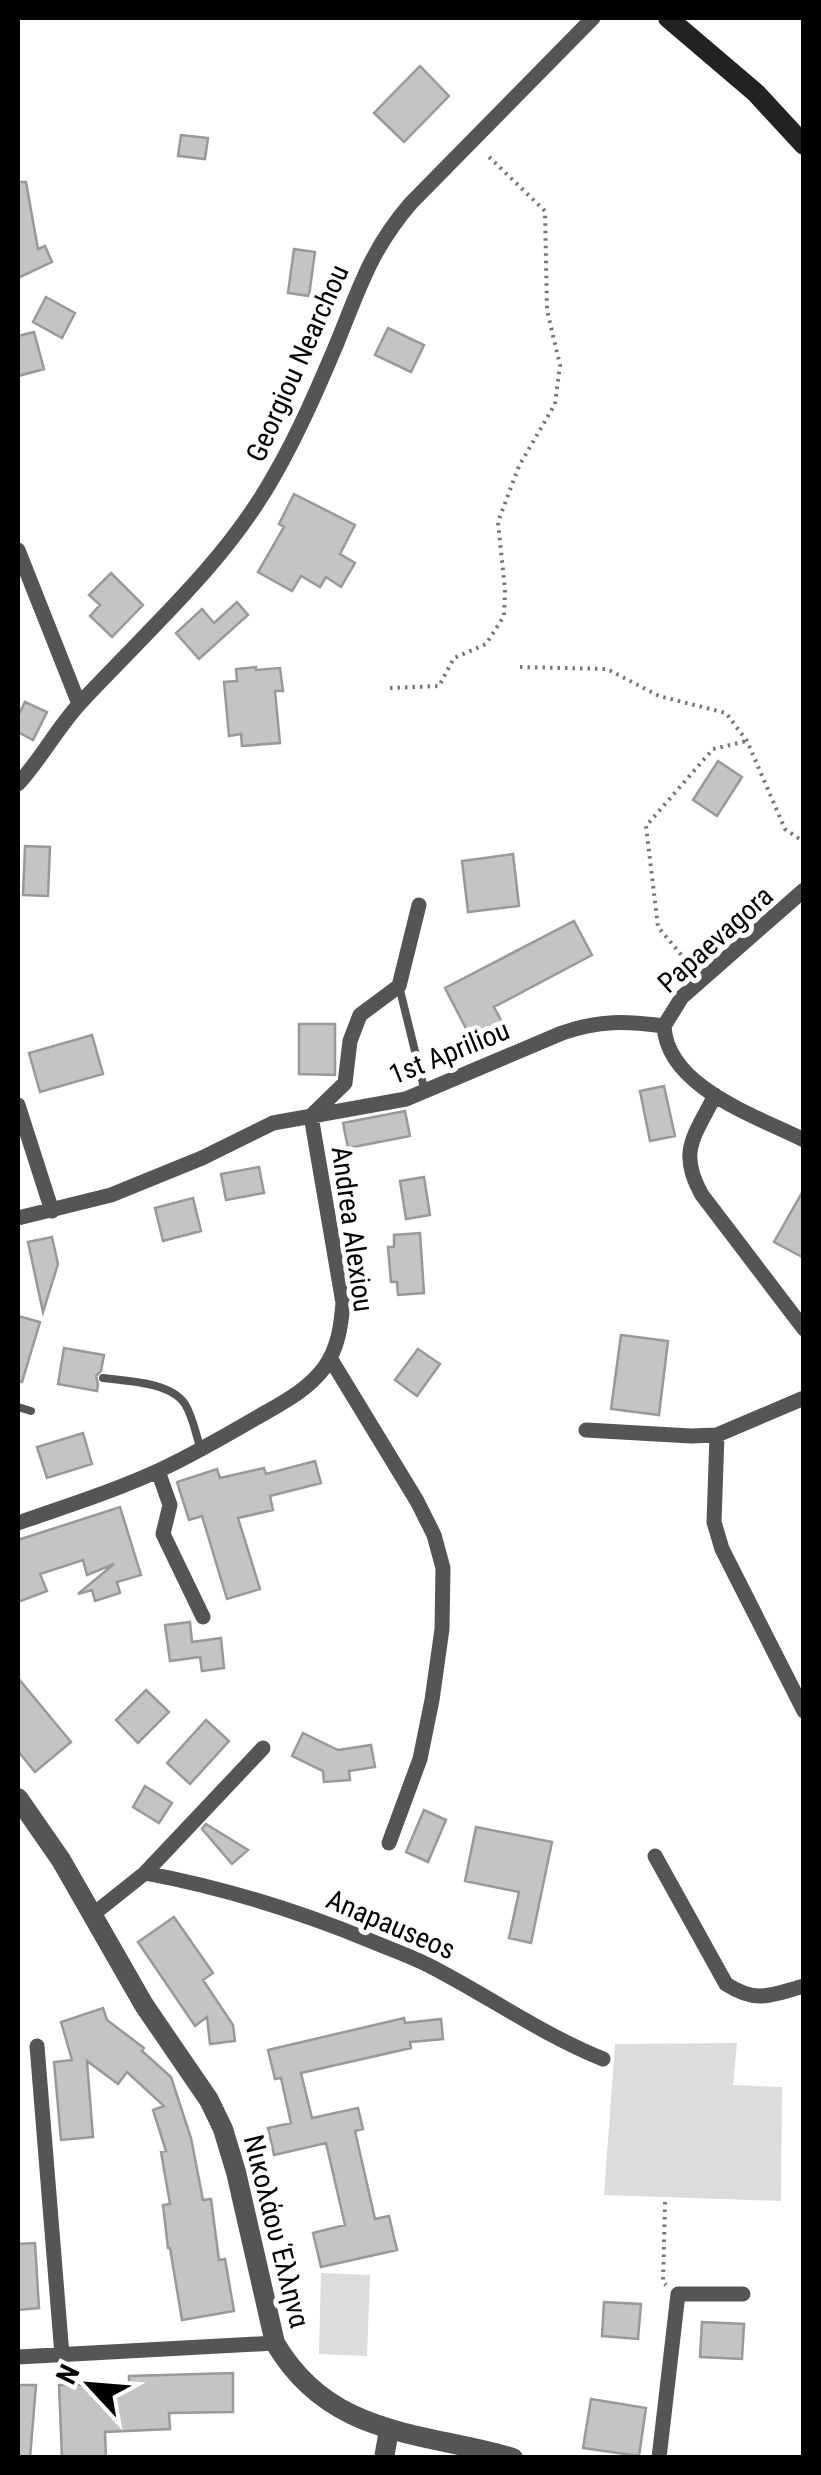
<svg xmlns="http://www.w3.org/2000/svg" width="821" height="2475" viewBox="0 0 821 2475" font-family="'Roboto Condensed',sans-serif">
<rect width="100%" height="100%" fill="#fff"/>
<path fill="#dcdcdc" d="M737,2043L733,2085L782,2087L781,2201L604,2195L615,2044Z
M321,2273L370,2275L367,2356L319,2354Z"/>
<path fill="#c4c4c4" stroke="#999" stroke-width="2.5" d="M420,66L449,96L404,142L374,113Z
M181,135L208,138L205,159L178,156Z
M18,182H26L38,249L45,246L52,262L18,278Z
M294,249L315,252L309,296L288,293Z
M46,297L75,313L62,338L33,322Z
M388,328L424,345L411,372L375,355Z
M34,332L44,369L18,376V336Z
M294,494L355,525L340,554L355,563L341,587L326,577L320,587L301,576L292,591L258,572L284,527L279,524Z
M111,573L143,605L112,637L90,616L100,605L89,595Z
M237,602L248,615L199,659L176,633L202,609L214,623Z
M256,667V670L280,668L283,691H275L280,743L242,746L241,734L229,736L224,682L237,681L236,669Z
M25,702L47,712L33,740L18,732V716Z
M718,761L742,777L717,816L693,800Z
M25,846L50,847L48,896L23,895Z
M513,854L519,906L468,912L462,861Z
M574,921L592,955L494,1007L503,1024L472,1040L445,988Z
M299,1024H335V1075L299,1074Z
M92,1035L103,1074L40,1092L29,1053Z
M664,1086L675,1136L650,1141L640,1091Z
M405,1111L410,1136L348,1148L343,1123Z
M259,1167L264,1193L226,1200L221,1174Z
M424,1177L430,1215L406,1219L400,1181Z
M804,1189V1258L774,1242Z
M193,1198L201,1231L163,1241L155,1208Z
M420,1233L424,1293L398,1295L397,1282H391L388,1247H394V1235Z
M52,1237L58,1264L43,1312L28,1242Z
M18,1316L40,1322L22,1382L18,1381Z
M621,1335L668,1341L659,1415L611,1409Z
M64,1348L104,1355L101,1371L96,1376L98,1384L97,1391L58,1384Z
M418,1349L440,1364L417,1396L395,1380Z
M83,1433L92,1464L47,1478L37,1447Z
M315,1461L321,1483L270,1496L273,1510L238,1518L260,1589L227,1599L202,1516L189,1520L177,1482L217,1469L220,1478L264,1468L266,1474Z
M120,1507L141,1575L117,1582L120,1593L95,1601L92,1590L78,1594L114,1564L87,1575L83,1560L40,1574L47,1591L18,1602V1540Z
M190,1622L192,1642L221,1638L224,1668L202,1671L200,1657L170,1661L165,1625Z
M18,1678L71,1742L35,1772L18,1751Z
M146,1690L169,1712L138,1743L116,1720Z
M206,1720L229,1741L190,1784L167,1763Z
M303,1733L338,1750L371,1745L375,1767L349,1771L350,1780L324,1782L323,1771L292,1756Z
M145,1786L172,1803L159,1823L133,1807Z
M424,1810L446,1820L428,1862L406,1852Z
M206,1824L248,1850L232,1864L202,1829Z
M476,1827L552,1842L531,1943L509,1938L519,1892L465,1881Z
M174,1917L213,1973L203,1980L233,2025L235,2041L210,2044L207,2017L195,2026L138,1942Z
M103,2008L107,2020L144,2048L142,2051L171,2077L191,2138L203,2200L211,2199L219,2260L225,2259L234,2311L182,2320L170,2248H168L163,2205L170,2204L161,2152L166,2151L153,2110L164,2106L127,2072L118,2084L87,2061L93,2137L61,2140L54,2062L72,2060L61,2022Z
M404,2018L405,2023L441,2019L443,2039L410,2042L411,2048L301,2073L312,2118L358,2108L363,2129L355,2131L375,2219L389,2216L397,2250L321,2267L313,2233L345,2225L326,2143L274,2155L268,2128L291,2123L281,2078L275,2079L268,2050Z
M35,2243L39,2308L18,2310V2244Z
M604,2302L641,2304L638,2339L602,2336Z
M702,2322L744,2324L742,2359L700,2357Z
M233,2373V2412L169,2413L170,2429L105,2432L106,2458H62L59,2385L129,2384V2376Z
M18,2385H36L30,2458H18Z
M591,2399L646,2408L639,2456L583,2448Z"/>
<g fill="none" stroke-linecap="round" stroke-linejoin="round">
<path stroke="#777" stroke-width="4" stroke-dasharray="2.5 5" stroke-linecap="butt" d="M520,667L607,669L659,696L726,713L747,741L785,829L804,842
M390,688L439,686L454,658L486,644L504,616L505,590L498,522L519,466L555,404L560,365L547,310L545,211L486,154
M694,962L683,957L658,927L646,826L713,749L747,741
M665,2202L663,2282L666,2285"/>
<path stroke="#555" stroke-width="8" d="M399,986L425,1092
M103,1378C127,1381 170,1382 185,1404C193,1417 196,1435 201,1450
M18,1407L31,1411"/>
<path stroke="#555" stroke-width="15" d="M18,550L79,704
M18,784C42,758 58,726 83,700C151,627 226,562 275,474C299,432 318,388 337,343C359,289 371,249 411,203L593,18
M664,1026L682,997L804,890
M664,1026C667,1087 756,1116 804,1140
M715,1095C695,1136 677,1151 702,1195L804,1329
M18,1105L52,1211
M311,1116L345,1083L350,1041L360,1015L399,986L419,905
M18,1218L111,1195L202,1158L273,1123L406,1099L562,1033C600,1020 625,1021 664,1026
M330,1358L417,1501L434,1535L443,1568L442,1629L432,1700L420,1759L389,1843
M804,1398L717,1435L714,1522L722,1549L804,1711
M586,1430L691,1436L717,1435
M158,1471L170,1505L163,1534L203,1617
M18,1523C66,1506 115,1491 162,1469C194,1454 225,1436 256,1418C280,1404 307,1391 324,1368C338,1348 341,1327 343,1303L311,1116
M655,1856L726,1984C757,2004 771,1995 804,1986
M145,1873C225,1888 296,1910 371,1941C390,1949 410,1956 428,1965C487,1995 541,2034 603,2059
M91,1916L145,1873L263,1748
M37,2046L62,2355
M18,2357L275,2343
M659,2458L678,2294H743"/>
<path stroke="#555" stroke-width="20" d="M18,1798L61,1860L144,2005L209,2100L223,2129L236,2172L275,2343C330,2437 420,2431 513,2458
M384,2458L389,2430"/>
<path stroke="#222" stroke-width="20" d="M668,18L756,93L804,145"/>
</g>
<g text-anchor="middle" stroke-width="10" stroke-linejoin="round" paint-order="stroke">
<g font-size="28" fill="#000" stroke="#fff">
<text transform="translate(297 363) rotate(-66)" y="10">Georgiou Nearchou</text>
<text transform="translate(715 939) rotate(-42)" y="10">Papaevagora</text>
<text transform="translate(449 1052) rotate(-22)" y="10">1st Apriliou</text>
<text transform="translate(353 1229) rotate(82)" y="10">Andrea Alexiou</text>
<text transform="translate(391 1924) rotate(23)" y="10">Anapauseos</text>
<text transform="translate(277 2231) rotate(76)" y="10">Νικολάου Έλληνα</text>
</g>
</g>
<rect width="821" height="2475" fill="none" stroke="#000000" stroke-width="40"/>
<g transform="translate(90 2385) rotate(296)" stroke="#ffffff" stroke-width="8" paint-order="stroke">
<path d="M0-8L18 38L0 25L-18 38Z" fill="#000000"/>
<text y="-15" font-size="28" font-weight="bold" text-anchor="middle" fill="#000000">N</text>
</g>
</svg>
